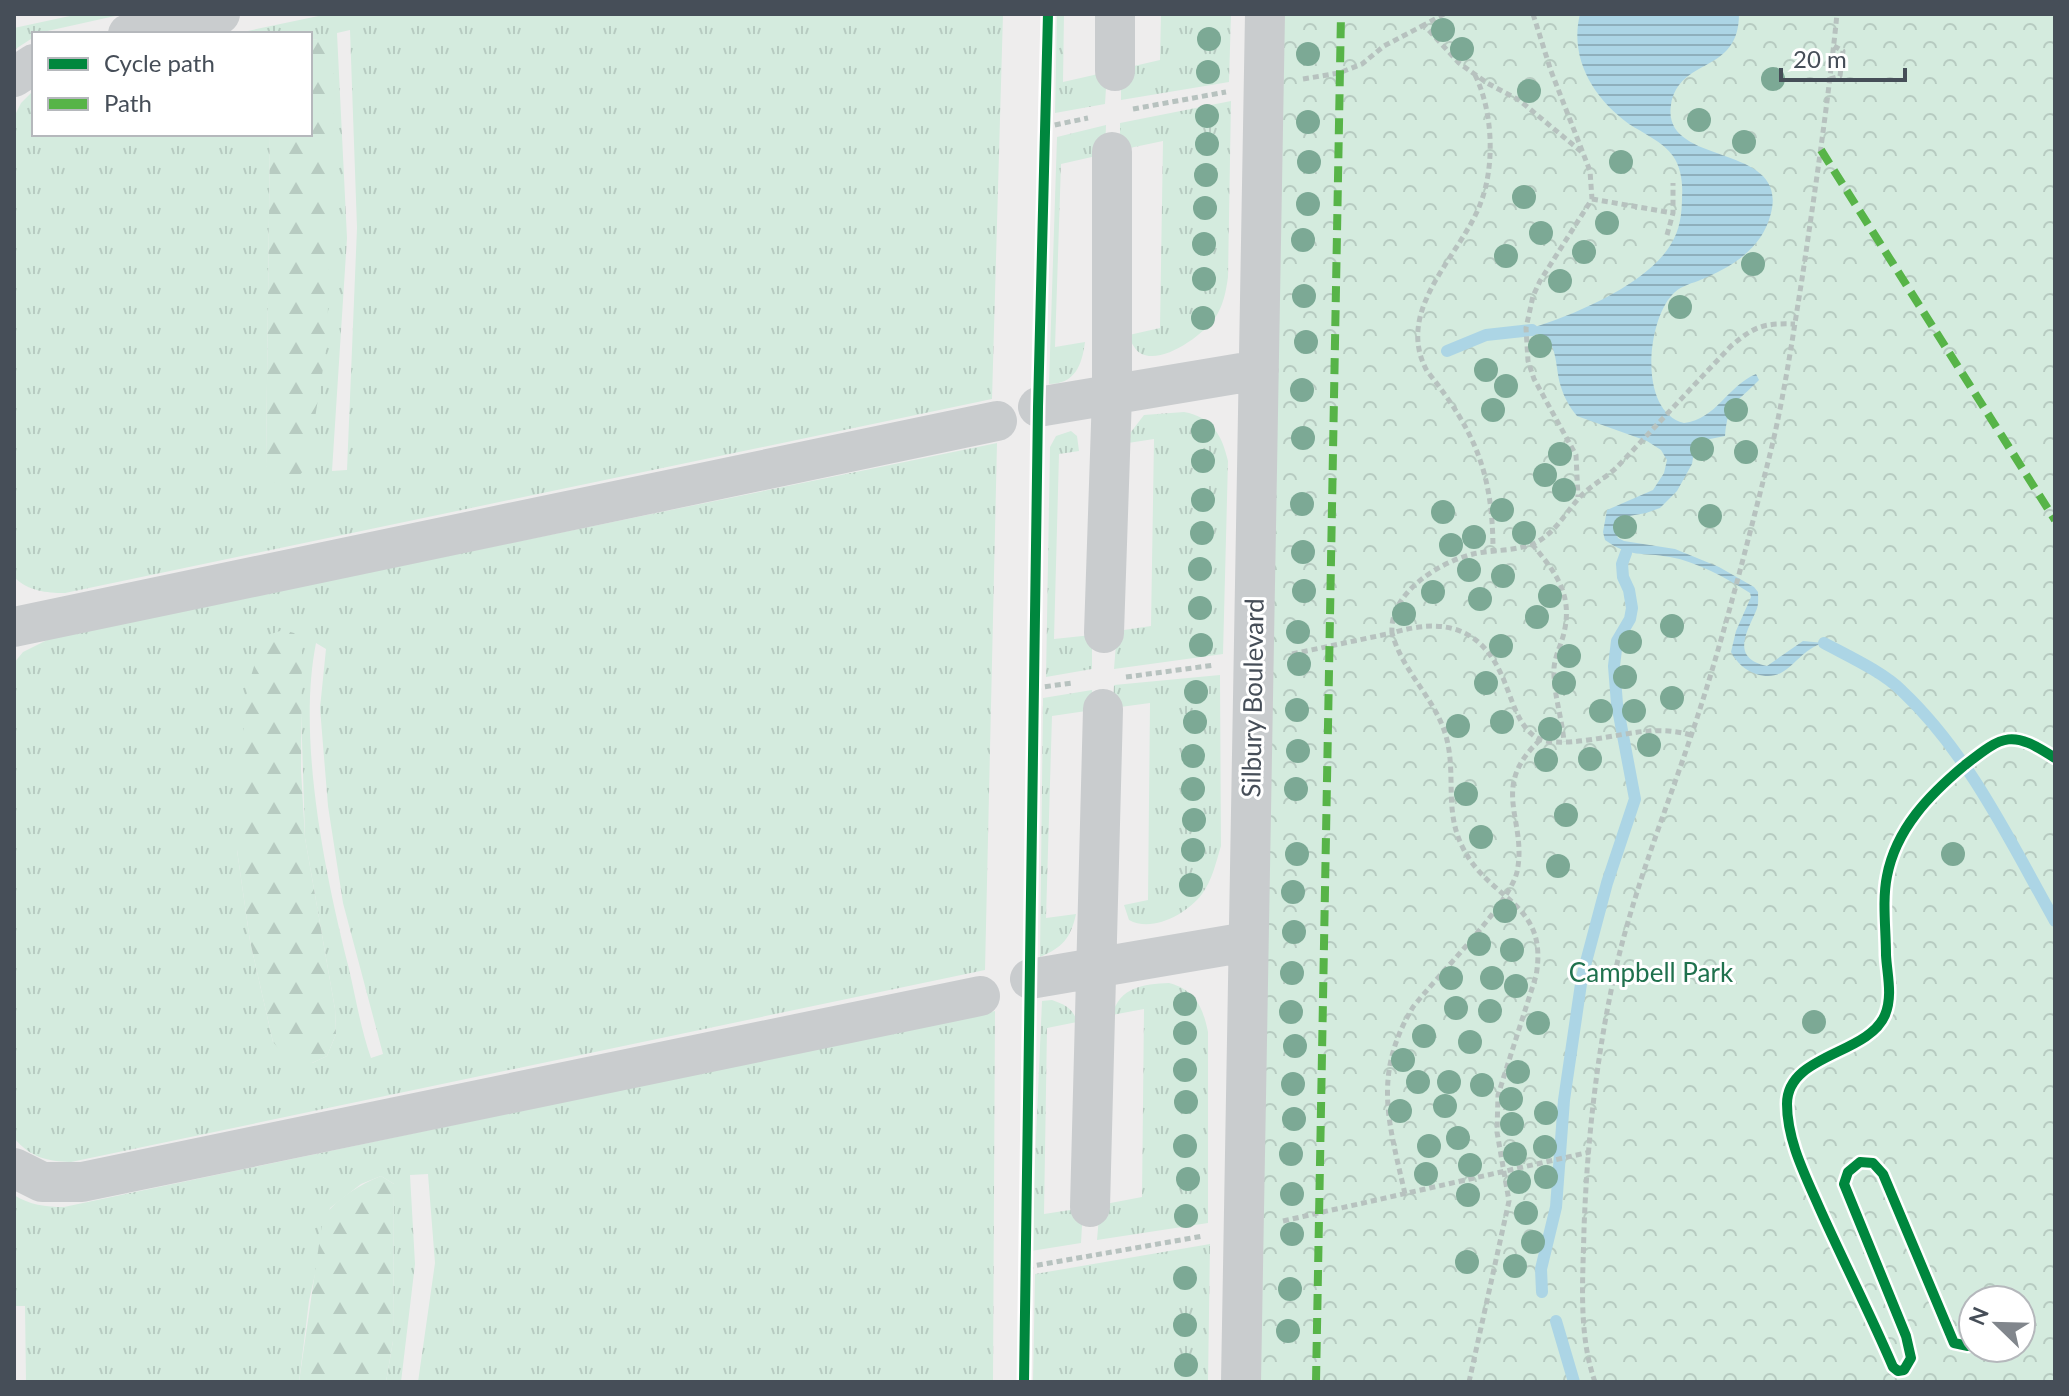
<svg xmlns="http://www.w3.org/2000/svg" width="2069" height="1396" viewBox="0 0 2069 1396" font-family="Lato,sans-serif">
<defs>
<pattern id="grass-tufts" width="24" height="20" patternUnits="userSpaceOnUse" patternTransform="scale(2)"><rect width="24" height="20" fill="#d4ebde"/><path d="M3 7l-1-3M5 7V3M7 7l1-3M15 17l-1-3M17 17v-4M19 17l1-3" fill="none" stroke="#b7cbc1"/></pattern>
<pattern id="forest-firs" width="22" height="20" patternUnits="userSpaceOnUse" patternTransform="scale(2)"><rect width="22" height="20" fill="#d4ebde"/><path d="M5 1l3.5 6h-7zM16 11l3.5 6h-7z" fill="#b7cbc1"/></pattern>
<pattern id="park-crowns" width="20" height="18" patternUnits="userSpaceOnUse" patternTransform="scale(2)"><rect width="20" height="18" fill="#d4ebde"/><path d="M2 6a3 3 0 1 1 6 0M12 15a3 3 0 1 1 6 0" fill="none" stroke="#b7cbc1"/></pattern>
<pattern id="water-rules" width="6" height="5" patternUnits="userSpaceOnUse" patternTransform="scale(2)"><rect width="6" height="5" fill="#acd5e5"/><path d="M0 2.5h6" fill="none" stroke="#8eafbc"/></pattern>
</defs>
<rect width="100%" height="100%" fill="#eeeded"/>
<path fill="url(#grass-tufts)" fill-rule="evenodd" d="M79,14H124L34,34V37L14,50V28Z
M328,14H1003L992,399L65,593C46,593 28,591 14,577V117L21,103L34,90V134H270L266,466L281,485L318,39L310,40V34H233ZM350,30L357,228L347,470L332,471L347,238L337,33Z
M1057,14H1064L1063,82L1107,72L1105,104L1055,113Z
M1161,14H1231L1229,82L1121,100V69L1160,60Z
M1231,101L1228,277C1226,292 1223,306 1215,318C1203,335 1161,366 1140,353C1135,350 1132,343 1129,338V335L1160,328L1163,141L1120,150V123Z
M1106,125L1105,154L1061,164L1055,347L1085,342C1082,365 1075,384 1049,384L1057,137Z
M1184,412C1212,417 1222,435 1228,461L1223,654L1114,669L1117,631L1151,626L1154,439L1128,443L1131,432L1144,415Z
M1071,431L1077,436L1079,451L1059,454L1054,639L1092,635V669L1046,677L1050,447L1056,436Z
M997,443L985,970L71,1162C47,1161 31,1158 14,1138V663L23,652L53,637ZM316,643L326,649L320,708L328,806L343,903L383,1054L371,1058C361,1030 356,999 349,969C325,874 297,739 316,643ZM301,709L305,838L335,1009L336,1034L327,1056L312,1063L273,1042L250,941L237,850Z
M1220,675L1221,846C1216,862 1212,881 1202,894C1187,914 1152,933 1129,920L1124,905L1148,900L1150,703L1113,708L1114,685Z
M1092,690L1093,710L1052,716L1046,918L1076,914C1071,938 1062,948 1040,957L1043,698Z
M1169,983C1196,990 1203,1008 1208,1032V1223L1097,1240L1100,1205L1142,1197L1144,1009L1112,1015C1120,987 1143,984 1169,983Z
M1052,1000C1064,1004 1074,1009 1077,1022L1047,1028L1044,1214L1083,1208L1081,1243L1031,1251L1042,1001Z
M995,1011L993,1382H418L435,1263L428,1174L410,1175L415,1264L401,1382H386L393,1341L394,1184L381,1176L361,1184L330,1208L309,1301L299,1382H26L25,1306H14V1195C30,1205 45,1207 64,1207Z
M1210,1244L1208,1382H1033L1035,1274Z"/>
<path fill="url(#forest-firs)" d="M318,39L327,47L334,77L327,344L307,467L294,481L280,485L269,479L266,466L270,134H310V40Z
M283,630L294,633L302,642L301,770L305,838L335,1009L336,1034L327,1056L312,1063L290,1061L273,1042L250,941L237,850L241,751L249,683L260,646L271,634Z
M381,1176L394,1184L393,1341L386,1382H299L323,1217C338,1198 359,1185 381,1176Z"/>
<path fill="url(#park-crowns)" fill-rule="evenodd" d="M1265,14H2055V1382H1241ZM1973,1300H2021V1348H1973Z"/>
<path fill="url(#water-rules)" d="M1580,14H1739C1739,75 1679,56 1671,105C1661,168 1789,141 1771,213C1762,250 1730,268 1698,281C1689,284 1679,287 1672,295C1647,322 1638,411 1684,423C1717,419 1727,386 1756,374L1759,380C1737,403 1728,401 1725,436L1700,441L1694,452L1692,464L1677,491L1660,508L1646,513L1618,518L1614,527L1618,538L1624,541L1675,549L1719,567L1754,587L1758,592C1758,598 1759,605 1756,611C1747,632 1730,658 1767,666L1803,641L1824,643C1795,650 1789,685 1756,674C1745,670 1737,663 1731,652L1736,631L1751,597L1750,593C1726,578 1698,562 1670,557C1642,552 1630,558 1605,540L1603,532L1607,510L1653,490L1664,473L1667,460L1661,450L1647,441L1577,416C1570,408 1564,397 1561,387C1554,367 1560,335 1532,333V328C1574,315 1648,284 1671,244C1680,230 1682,213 1682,197C1683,184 1681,167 1673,156C1663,142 1643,133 1629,124C1593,98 1569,58 1580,14Z"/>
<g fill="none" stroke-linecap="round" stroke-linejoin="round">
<path stroke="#acd5e5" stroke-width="12" d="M1447,351L1486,335L1532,330
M1824,643C1848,656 1883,672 1902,691C1969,754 2011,843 2055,921
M1542,1292L1541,1269L1556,1207L1564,1100L1582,977L1607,883L1635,799L1617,704L1614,666L1617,641L1630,619L1632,608L1629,590L1623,577L1622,564L1626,553
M1556,1321L1574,1382"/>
<path stroke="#b7c2bf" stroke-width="5" stroke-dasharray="6 4" stroke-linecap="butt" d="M1444,14L1424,25L1459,63L1487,83L1519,100L1583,153
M1533,14L1551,71L1590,171L1592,199L1540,281L1533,296L1526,328L1528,361L1534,379L1576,455L1578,497
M1475,75C1493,111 1495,165 1481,202C1462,255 1393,309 1427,371C1475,431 1493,473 1493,551
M1303,79L1339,73L1362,64L1384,46L1424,25
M1830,79L1840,76L1843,51L1834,46
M1133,109L1226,92
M1045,127L1088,118
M1592,199L1673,213
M1667,235L1673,213V183
M1532,544C1556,573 1573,594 1564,633C1561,645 1555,656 1554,668C1553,693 1562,717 1564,742
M1292,654L1392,633C1402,671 1435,698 1446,736C1457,776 1443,811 1464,850C1492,902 1549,903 1536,976L1498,1095L1497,1132L1509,1201L1469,1382
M1126,677L1215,665
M1035,688L1072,683
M1691,735C1677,731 1663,730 1649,731C1623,732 1554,752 1534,736C1518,724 1512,700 1505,683C1483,627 1445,617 1392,633C1389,594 1437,563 1473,554C1491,550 1515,551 1533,544C1555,534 1565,513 1580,497C1591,485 1606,478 1618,466C1656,426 1693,386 1731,346C1755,326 1763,323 1795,324
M1405,1194C1389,1123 1372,1075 1413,1007C1437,976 1509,905 1517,872C1528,820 1488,788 1540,740
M1283,1221L1590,1152
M1027,1267L1203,1236
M1595,1382C1578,1334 1583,1279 1584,1229C1587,1145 1596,1059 1614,977C1632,894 1664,816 1691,736C1721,648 1744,556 1767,466C1783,405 1792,341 1802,279C1815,191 1828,103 1837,14"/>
<path stroke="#c9ccce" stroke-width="40" d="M1115,14V71
M128,34L220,14
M14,77L34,64
M1038,407L1259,370
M14,627L997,421
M1104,633L1112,395V152
M1030,979L1247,942
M14,1168L42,1182H82L980,996
M1090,1207L1103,709
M1241,1382L1265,14"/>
<path stroke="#57b448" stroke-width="8" stroke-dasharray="16 8" stroke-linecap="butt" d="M1821,150L2055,520
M1316,1382L1341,14"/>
<defs>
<path id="cycleway" d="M1973,1345L1968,1346L1954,1343L1883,1174L1873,1163L1860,1162L1848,1172L1844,1184L1906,1336L1911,1358L1904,1370L1898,1371L1893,1367C1870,1313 1843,1261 1819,1207C1805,1175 1787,1140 1787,1104C1787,1054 1868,1055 1885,1015C1893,996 1887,974 1886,955C1886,929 1882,901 1887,876C1896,829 1929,795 1965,765C2004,734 2012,730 2055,758
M1024,1382L1038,407L1048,14"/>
</defs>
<use href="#cycleway" stroke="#fff" stroke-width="15"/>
<use href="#cycleway" stroke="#00873e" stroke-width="10"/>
</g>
<g fill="#7ca995">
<circle cx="1443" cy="30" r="12"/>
<circle cx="1209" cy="39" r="12"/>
<circle cx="1462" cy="49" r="12"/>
<circle cx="1308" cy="54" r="12"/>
<circle cx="1208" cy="72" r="12"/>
<circle cx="1773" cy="79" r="12"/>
<circle cx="1529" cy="91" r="12"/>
<circle cx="1207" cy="116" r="12"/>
<circle cx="1699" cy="120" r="12"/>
<circle cx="1308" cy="122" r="12"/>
<circle cx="1744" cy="142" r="12"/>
<circle cx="1207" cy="144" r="12"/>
<circle cx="1309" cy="162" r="12"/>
<circle cx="1621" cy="162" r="12"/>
<circle cx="1206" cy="175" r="12"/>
<circle cx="1524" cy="197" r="12"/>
<circle cx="1308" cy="204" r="12"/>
<circle cx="1205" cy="208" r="12"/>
<circle cx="1607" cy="223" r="12"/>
<circle cx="1541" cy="233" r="12"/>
<circle cx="1303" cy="240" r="12"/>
<circle cx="1204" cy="244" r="12"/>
<circle cx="1584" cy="252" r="12"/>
<circle cx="1506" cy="256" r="12"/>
<circle cx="1753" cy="264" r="12"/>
<circle cx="1204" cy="279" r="12"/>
<circle cx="1560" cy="281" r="12"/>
<circle cx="1304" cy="296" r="12"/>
<circle cx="1680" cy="307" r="12"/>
<circle cx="1203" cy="318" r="12"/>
<circle cx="1306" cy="342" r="12"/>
<circle cx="1540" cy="346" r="12"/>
<circle cx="1486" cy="370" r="12"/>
<circle cx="1506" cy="386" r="12"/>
<circle cx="1302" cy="390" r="12"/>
<circle cx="1493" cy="410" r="12"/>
<circle cx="1736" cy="410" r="12"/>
<circle cx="1203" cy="431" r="12"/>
<circle cx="1303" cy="438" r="12"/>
<circle cx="1702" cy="449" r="12"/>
<circle cx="1746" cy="452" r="12"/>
<circle cx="1560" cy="454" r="12"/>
<circle cx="1203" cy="461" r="12"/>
<circle cx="1545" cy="475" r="12"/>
<circle cx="1564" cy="490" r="12"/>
<circle cx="1203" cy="500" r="12"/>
<circle cx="1302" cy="504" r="12"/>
<circle cx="1502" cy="510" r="12"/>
<circle cx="1443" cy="512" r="12"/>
<circle cx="1710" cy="516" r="12"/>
<circle cx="1625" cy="527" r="12"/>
<circle cx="1202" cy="533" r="12"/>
<circle cx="1524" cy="533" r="12"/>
<circle cx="1474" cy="537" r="12"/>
<circle cx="1451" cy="545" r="12"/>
<circle cx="1303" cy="552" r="12"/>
<circle cx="1200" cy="569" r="12"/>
<circle cx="1469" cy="570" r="12"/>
<circle cx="1503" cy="576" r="12"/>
<circle cx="1304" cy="591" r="12"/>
<circle cx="1433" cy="592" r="12"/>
<circle cx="1550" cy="596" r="12"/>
<circle cx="1480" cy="599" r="12"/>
<circle cx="1200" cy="608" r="12"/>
<circle cx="1404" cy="614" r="12"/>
<circle cx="1537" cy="617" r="12"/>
<circle cx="1672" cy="626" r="12"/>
<circle cx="1298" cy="632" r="12"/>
<circle cx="1630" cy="642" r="12"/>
<circle cx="1201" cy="645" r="12"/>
<circle cx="1501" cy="646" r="12"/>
<circle cx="1569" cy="656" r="12"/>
<circle cx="1299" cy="664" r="12"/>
<circle cx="1625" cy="677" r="12"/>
<circle cx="1486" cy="683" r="12"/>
<circle cx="1564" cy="683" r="12"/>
<circle cx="1196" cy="692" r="12"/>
<circle cx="1672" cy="698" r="12"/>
<circle cx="1297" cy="710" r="12"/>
<circle cx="1601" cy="711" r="12"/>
<circle cx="1634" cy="711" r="12"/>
<circle cx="1195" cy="722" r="12"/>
<circle cx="1502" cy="722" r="12"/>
<circle cx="1458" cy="726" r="12"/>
<circle cx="1550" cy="729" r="12"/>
<circle cx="1649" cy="745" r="12"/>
<circle cx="1298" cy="751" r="12"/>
<circle cx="1193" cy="756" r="12"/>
<circle cx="1590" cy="759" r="12"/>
<circle cx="1546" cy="760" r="12"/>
<circle cx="1193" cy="789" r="12"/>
<circle cx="1296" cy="789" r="12"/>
<circle cx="1466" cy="794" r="12"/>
<circle cx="1566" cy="815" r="12"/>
<circle cx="1194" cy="820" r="12"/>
<circle cx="1481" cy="837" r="12"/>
<circle cx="1193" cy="850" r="12"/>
<circle cx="1297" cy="854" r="12"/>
<circle cx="1953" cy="854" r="12"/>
<circle cx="1558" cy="866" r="12"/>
<circle cx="1191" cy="885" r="12"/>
<circle cx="1293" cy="892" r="12"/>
<circle cx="1505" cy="911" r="12"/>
<circle cx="1294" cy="932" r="12"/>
<circle cx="1479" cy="944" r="12"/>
<circle cx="1512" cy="950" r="12"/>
<circle cx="1292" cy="973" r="12"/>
<circle cx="1451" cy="978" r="12"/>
<circle cx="1492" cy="978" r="12"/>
<circle cx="1516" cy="986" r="12"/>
<circle cx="1185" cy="1004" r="12"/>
<circle cx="1456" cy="1008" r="12"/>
<circle cx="1490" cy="1011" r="12"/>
<circle cx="1291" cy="1012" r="12"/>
<circle cx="1814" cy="1022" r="12"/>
<circle cx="1538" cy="1023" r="12"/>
<circle cx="1185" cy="1033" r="12"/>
<circle cx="1424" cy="1036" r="12"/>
<circle cx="1470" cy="1042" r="12"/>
<circle cx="1295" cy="1046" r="12"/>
<circle cx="1403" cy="1060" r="12"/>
<circle cx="1185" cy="1070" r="12"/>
<circle cx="1518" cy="1072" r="12"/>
<circle cx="1418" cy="1082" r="12"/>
<circle cx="1449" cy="1082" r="12"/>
<circle cx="1293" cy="1084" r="12"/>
<circle cx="1482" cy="1085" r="12"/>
<circle cx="1511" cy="1099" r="12"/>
<circle cx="1186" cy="1102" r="12"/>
<circle cx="1445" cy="1106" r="12"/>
<circle cx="1400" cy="1111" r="12"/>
<circle cx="1546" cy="1113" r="12"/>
<circle cx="1294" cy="1119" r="12"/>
<circle cx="1512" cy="1124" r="12"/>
<circle cx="1458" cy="1138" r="12"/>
<circle cx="1185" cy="1146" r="12"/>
<circle cx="1429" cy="1146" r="12"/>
<circle cx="1545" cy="1147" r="12"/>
<circle cx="1291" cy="1154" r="12"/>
<circle cx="1515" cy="1154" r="12"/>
<circle cx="1470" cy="1165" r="12"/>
<circle cx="1426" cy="1174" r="12"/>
<circle cx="1546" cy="1177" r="12"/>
<circle cx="1188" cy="1179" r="12"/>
<circle cx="1519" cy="1182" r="12"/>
<circle cx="1292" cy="1194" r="12"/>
<circle cx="1468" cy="1195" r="12"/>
<circle cx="1526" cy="1213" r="12"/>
<circle cx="1186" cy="1216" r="12"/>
<circle cx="1292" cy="1234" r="12"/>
<circle cx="1533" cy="1242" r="12"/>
<circle cx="1467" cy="1262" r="12"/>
<circle cx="1515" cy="1266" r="12"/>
<circle cx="1185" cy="1278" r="12"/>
<circle cx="1290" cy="1289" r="12"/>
<circle cx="1185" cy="1325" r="12"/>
<circle cx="1288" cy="1331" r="12"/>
<circle cx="1186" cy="1365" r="12"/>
</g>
<g text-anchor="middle" stroke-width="6" stroke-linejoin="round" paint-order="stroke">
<g font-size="26" fill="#464e58" stroke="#fff">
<text transform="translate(1253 698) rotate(-89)" y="9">Silbury Boulevard</text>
</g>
<g font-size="26" fill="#1f714d" stroke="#fff">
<text x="1651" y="982">Campbell Park</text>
</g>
</g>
<rect width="2069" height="1396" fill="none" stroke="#464e58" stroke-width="32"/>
<rect x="32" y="32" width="280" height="104" fill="#ffffff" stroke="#b5b8bc" stroke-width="2"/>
<rect x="48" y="58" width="40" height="12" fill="#00873e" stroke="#b5b8bc" stroke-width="2"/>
<text x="104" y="72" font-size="24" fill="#464e58">Cycle path</text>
<rect x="48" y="98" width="40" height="12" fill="#57b448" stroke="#b5b8bc" stroke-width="2"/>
<text x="104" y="112" font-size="24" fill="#464e58">Path</text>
<g transform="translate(1997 1324) rotate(293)"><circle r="38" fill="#ffffff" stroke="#b5b8bc" stroke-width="2"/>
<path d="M0-6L14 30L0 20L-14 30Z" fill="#81868c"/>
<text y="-12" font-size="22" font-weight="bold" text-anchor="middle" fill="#464e58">N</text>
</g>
<path d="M1781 68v12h124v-12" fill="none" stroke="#464e58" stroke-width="4"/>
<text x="1793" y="68" font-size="24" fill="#464e58" stroke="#ffffff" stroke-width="6" paint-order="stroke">20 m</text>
</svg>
